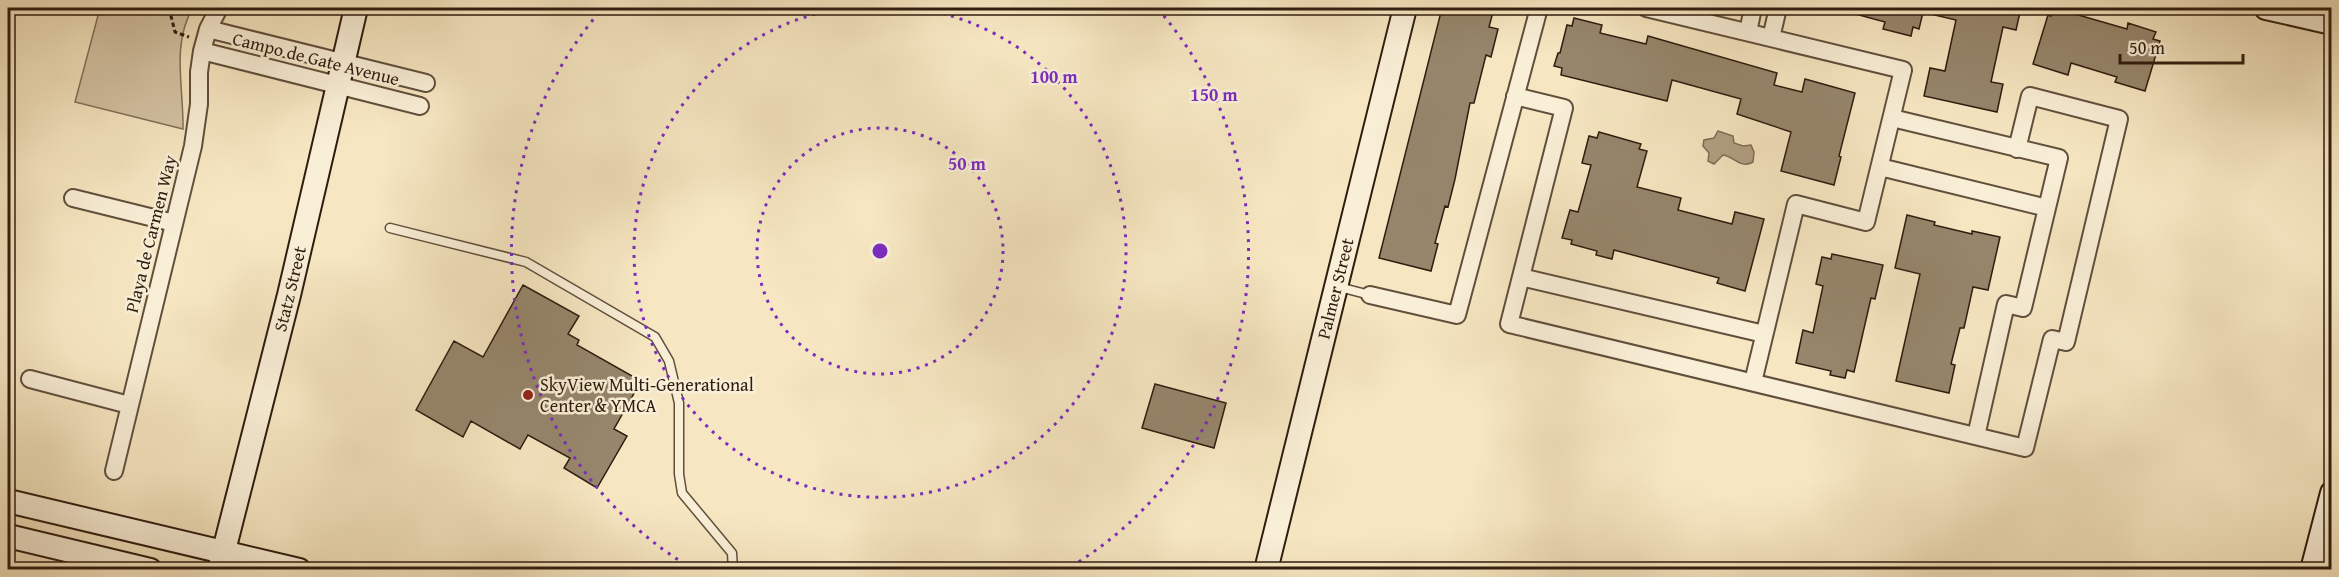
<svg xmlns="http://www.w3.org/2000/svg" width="2339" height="577" viewBox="0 0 2339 577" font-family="'Gentium Book Plus',serif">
<rect width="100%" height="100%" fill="#f6e7c2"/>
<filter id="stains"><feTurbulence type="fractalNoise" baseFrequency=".00333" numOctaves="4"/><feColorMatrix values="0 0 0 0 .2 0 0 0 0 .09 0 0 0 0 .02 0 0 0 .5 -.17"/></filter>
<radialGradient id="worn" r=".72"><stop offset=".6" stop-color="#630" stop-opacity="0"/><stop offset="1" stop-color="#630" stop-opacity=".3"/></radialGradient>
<path fill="#d4c4a4" stroke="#82705a" stroke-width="1.5" d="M100,8H193C171,43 184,90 183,129L75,102Z"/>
<path fill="#b2a285" stroke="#7e6c56" stroke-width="1.5" d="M1718,131L1733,136L1734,143L1743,146L1751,145L1754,152L1753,162C1740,169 1735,157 1723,155L1714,164L1708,161L1709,153L1703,146L1704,140L1714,138Z"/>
<path fill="#96866c" stroke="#2f1c0f" stroke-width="1.5" d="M1442,8H1494L1489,27L1498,29L1491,57L1486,55L1474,103H1470L1455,179L1448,207L1445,206L1435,243L1438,244L1431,271L1379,258Z
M1849,8H1924L1919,29L1913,27L1911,36L1883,29L1885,22L1848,12Z
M1926,8H2021L2016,30L2003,27L1991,82L2003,84L1997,112L1924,96L1930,68L1945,71L1956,20L1926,13Z
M2054,8L2127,29L2128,23L2156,32L2153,39L2160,41L2145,91L2115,82L2117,77L2071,63L2068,75L2033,64L2048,15L2051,16Z
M1574,18L1602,25L1600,33L1646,44L1648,36L1777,73L1774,85L1802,92L1805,79L1855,93L1839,156L1841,157L1834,185L1781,171L1791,132L1737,114L1741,99L1672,80L1667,101L1561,75L1562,68L1554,66L1558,53H1560L1567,25L1572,26Z
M1599,132L1641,144L1639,149L1647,151L1637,187L1681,198L1678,210L1732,224L1735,212L1764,219L1745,291L1717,283L1719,278L1614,250L1612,259L1596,255L1597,251L1571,244L1572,240L1562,238L1570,210L1578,212L1591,165L1582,163L1589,136L1597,138Z
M1907,215L1935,222L1934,225L1972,234V231L2000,237L1988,290L1973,287L1964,328H1960L1951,364L1955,365L1949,393L1896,381L1920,274L1895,268Z
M1832,254L1883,265L1875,299L1871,298L1854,372L1847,370L1845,378L1830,375L1831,371L1796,363L1803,330L1813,333L1823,286L1816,284L1822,257L1831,259Z
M523,285L579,316L568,334L579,340L577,345L641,381L614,429L627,436L597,488L564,468L570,458L528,435L520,449L471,421L463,437L416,410L454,341L483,357Z
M1155,384L1226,403L1214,448L1142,428Z"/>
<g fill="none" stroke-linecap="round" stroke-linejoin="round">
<defs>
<path id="lane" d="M390,228L526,262L655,337L669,361L679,403V474L682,493L732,553L733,570
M1339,287L1370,295"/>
<path id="street" d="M1646,8L1903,70L1866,222L1796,204L1753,382
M208,29L426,83
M1748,32L1753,8
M1771,38L1778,8
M202,51L420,106
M1515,96L1564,108L1509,324L2025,448L2052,339L2066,342L2119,119L2030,96L2017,149
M1892,118L2059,158L2023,308L2006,304L1976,436
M1880,167L2047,208
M73,198L174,223
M1521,277L1764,334
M1370,295L1457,315L1539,8
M30,379L129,405
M114,471L193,146L199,104V72L202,51L208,29L219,8"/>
<g id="secondary">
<path d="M2266,8L2332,23"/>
<path d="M8,501L299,570"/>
<path d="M8,536L150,570"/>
<path id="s1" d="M219,570L289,295L356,8"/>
<path id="s2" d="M1266,570L1405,8"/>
<path d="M2312,570L2332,493"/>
</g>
</defs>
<use href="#lane" stroke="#614f3c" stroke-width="11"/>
<use href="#street" stroke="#614f3c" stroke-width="20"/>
<use href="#secondary" stroke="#2f1c0f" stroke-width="26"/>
<path stroke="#2f1c0f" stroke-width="3" stroke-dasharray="4.5 3" stroke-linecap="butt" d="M169,8L175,32L189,37"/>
<use href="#lane" stroke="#f9efd7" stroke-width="8"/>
<use href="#street" stroke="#f9efd7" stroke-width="16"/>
<use href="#secondary" stroke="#f9efd7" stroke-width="22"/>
</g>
<g fill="none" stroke="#7b2cbf" stroke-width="3" stroke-dasharray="3 6">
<circle cx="880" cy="251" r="123"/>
<path d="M916 8A246 246 0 1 1 844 8"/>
<path d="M693 569A369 369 0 0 1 602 9M1158 9A369 369 0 0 1 1067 569"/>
</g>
<circle fill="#8f2418" stroke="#f9efd7" stroke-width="2" cx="528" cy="395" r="6"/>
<g text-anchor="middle" stroke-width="5" stroke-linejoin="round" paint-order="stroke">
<g font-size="18" fill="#2f1c0f" stroke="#f9efd7">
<text transform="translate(316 59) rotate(14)" y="6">Campo de Gate Avenue</text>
<text transform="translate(151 234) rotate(-76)" y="6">Playa de Carmen Way</text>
<text dy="6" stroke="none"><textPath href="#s1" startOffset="290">Statz Street</textPath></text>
<text dy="6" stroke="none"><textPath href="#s2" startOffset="290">Palmer Street</textPath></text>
</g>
<g font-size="18" fill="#2f1c0f" stroke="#f9efd7" text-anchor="start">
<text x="540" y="391">SkyView Multi-Generational<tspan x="540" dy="21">Center &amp; YMCA</tspan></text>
</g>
</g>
<circle cx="880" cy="251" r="9" fill="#7b2cbf" stroke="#f9efd7" stroke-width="3"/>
<g font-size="18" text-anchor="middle" font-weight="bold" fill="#7b2cbf" stroke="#f9efd7" stroke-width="5" stroke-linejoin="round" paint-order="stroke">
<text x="1054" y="83">100 m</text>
<text x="1214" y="101">150 m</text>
<text x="967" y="170">50 m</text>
</g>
<rect width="2339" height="577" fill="none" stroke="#f6e7c2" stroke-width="30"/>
<rect x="9" y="9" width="2321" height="559" fill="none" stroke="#2f1c0f" stroke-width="3"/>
<rect x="15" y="15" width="2309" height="547" fill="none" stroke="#2f1c0f" stroke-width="1.5"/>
<path d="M2120 54v9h123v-9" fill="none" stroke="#2f1c0f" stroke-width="3"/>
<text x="2129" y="54" font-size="18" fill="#2f1c0f" stroke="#f9efd7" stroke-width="4.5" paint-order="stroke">50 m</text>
<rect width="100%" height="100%" filter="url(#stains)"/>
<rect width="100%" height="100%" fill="url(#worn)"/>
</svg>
